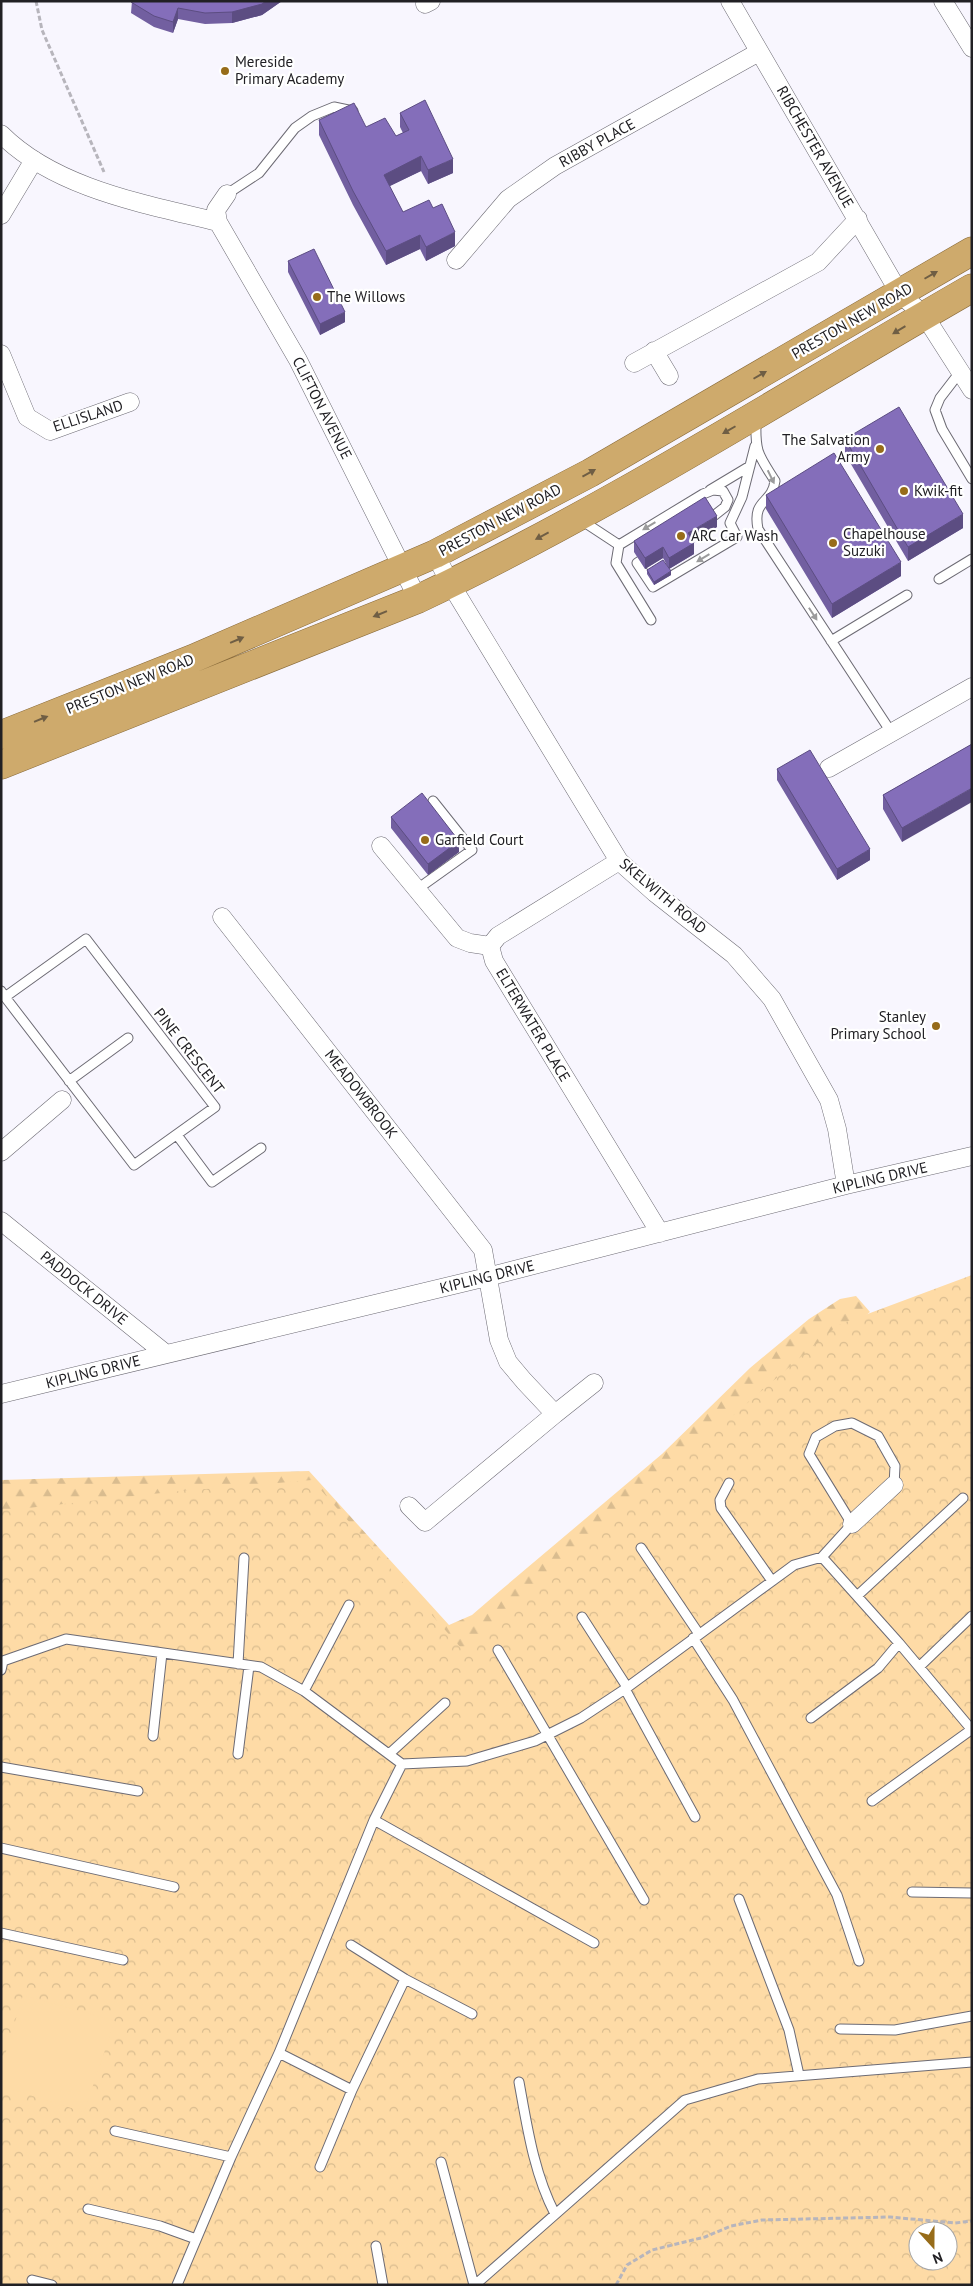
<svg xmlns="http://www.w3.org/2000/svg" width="973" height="2286" viewBox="0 0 973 2286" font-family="'PT Sans',sans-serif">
<defs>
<pattern id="forest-firs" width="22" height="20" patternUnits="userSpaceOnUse" patternTransform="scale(1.25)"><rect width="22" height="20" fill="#fedba6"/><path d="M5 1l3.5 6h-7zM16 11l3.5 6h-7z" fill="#d9bc8f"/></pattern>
<pattern id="park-crowns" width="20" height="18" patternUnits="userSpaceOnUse" patternTransform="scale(1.25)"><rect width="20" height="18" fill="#fedba6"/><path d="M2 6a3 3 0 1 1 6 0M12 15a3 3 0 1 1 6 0" fill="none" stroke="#d9bc8f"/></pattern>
</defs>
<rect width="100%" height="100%" fill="#f8f6fe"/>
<path fill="url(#forest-firs)" d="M856,1296L870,1312L461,1663L1,1526V1480L309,1471L449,1625L472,1615L501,1590L662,1454L750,1368L809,1319L840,1299Z"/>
<path fill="url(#park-crowns)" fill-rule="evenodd" d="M972,1275V2285H1V1511L170,1492L312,1480L462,1649L838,1325ZM918,2231H948V2261H918Z"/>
<path fill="#fedba6" d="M23,1995L115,2021L84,2112L1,2086V2068Z"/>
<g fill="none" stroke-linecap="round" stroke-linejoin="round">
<defs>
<path id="service" d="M227,194L259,173L295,128L312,116L334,107L353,111
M960,372L940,398L935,410L942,429L972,479
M756,420C755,453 758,454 775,481C772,505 752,498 758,529L891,732
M710,490L750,466
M581,520L619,545
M619,545L703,494L713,490L723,491L728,500L725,507L711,518
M619,545L616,563L651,620
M640,561L637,563L653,587L737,537L730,523L742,497L755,446
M939,579L972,559
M831,641L907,595
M416,890L472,850L433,801
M1,991L5,997L134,1165L215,1107L86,939L5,997
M69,1081L128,1038
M177,1135L212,1182L261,1148
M729,1483L720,1500L721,1508L772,1581
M641,1548L699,1634
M822,1557L852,1524L809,1454L816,1437L835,1426L852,1423L878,1436L895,1466L894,1485
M857,1596L963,1498
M582,1617L627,1687
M693,1638L733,1700L837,1895L859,1961
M498,1650L644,1900
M238,1664L244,1558
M919,1667L972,1616
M1,1670L3,1661L66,1639L261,1667L304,1691L402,1764L467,1761L535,1741L581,1718L625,1689L794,1565L822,1557L899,1643L972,1730
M625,1689L695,1817
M304,1691L349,1605
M811,1718L878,1668L899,1643
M153,1736L162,1653
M238,1754L249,1666
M389,1754L445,1703
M1,1767L138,1791
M872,1801L971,1730
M374,1820L594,1943
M1,1848L174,1887
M912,1892L972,1893
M739,1899L789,2030L799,2075
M1,1933L123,1960
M351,1945L405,1979L472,2014
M840,2029L895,2030L972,2016
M279,2053L352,2090
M519,2082C527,2126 534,2174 555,2214
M115,2131L231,2157
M441,2162L474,2285
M320,2167L352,2090L405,1979
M88,2209L160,2226L196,2239
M376,2246L383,2285
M32,2280L52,2285
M177,2285L231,2157L279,2053L374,1820L402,1764
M475,2285L685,2100L758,2079L972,2062"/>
<path id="minor" d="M730,1L900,294L924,315L972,390
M943,1L972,48
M425,4L431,1
M1,134C56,189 146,204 218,222L298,360L418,599
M1,215L34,160
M218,222L216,210L227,194
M456,260L508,199L555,166L759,52
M654,351L669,376
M1,354L27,417L50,431L130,402
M634,363L818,262L858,219
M435,554L450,583L619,861L655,893L734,955L772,999L829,1100L837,1129L846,1185
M829,768L972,687
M381,846L457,938L470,943L490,946
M222,917L483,1250L499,1340L508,1362L524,1381L555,1414L425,1522L409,1506
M490,946L494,961L660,1233
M490,946L498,936L619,861
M1,1152L62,1100
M1,1221L166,1354
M1,1394L487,1277L846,1185L972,1156
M555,1414L594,1383
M852,1524L894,1485"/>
<path id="trunk" d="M1,735L192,659L435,554L590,473L972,251
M1,765L418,599C610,508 789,393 972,288"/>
</defs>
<use href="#service" stroke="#6d6b74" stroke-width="11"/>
<use href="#minor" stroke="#6d6b74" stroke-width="19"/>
<use href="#trunk" stroke="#896b3b" stroke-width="29"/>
<path stroke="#b7b5bc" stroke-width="3" stroke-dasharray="5 2.5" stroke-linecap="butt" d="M36,1L42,30L104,172
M616,2285L627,2265L652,2250L705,2237L731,2226L762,2220L890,2217L955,2223L972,2221"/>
<use href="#service" stroke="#fff" stroke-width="9"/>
<use href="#minor" stroke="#fff" stroke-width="18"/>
<use href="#trunk" stroke="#ceaa6c" stroke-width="28"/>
</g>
<path fill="#725fa0" d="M132,1H282L262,15L232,23L205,24L178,19L173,33L154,27L131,13Z
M400,113L453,173L428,184L421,171L389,186L403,212L455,246L426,261L420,249L386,265L353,205L319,135V120L366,127L396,136L403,133L400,127Z
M288,261L345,322L320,335L288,272Z
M845,439L963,528L908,561L845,454Z
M766,495L901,576L832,618L766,509Z
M717,527L693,541L694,554L669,569L663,558L645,569L634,552V541Z
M647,570L671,575L654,585L647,574Z
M972,744L902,842L883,809V795Z
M777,769L870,860L837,880L777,780Z
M391,817L459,852L428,875L391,828Z"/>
<path fill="#5c4d82" d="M266,1H282L262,15L232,23V12Z
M178,8V19L173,33V22Z
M421,156V171L384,189V175Z
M453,159V173L428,184V170Z
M455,232V246L426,261V247Z
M420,235V249L386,265V251Z
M345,312V322L320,335V324Z
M963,514V528L908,561V547Z
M717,516V527L688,544V533Z
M694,543V554L669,569V558Z
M663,547V558L645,569V558Z
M901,562V576L832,618V604Z
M671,571V575L654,585V582Z
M972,788V802L902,842V828Z
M459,841V852L428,875V864Z
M870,849V860L837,880V869Z"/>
<path fill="#846eba" stroke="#5c4d82" d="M132,1H266L262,4L232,12L205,13L178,8L173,22L154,16L131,2Z
M425,100L453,159L428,170L421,156L384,175L403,212L429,200L433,208L442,204L455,232L426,247L420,235L386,251L353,191L319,120L354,103L366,127L385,118L396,136L409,130L400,113Z
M314,249L345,312L320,324L288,261Z
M899,407L963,514L908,547L845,439Z
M834,453L901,562L832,604L766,495Z
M705,497L717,516L688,533L694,543L669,558L663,547L645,558L634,541Z
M663,560L671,571L654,582L647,570Z
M972,744V788L902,828L883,795Z
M810,750L870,849L837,869L777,769Z
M422,793L459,841L428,864L391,817Z"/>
<defs><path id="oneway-solid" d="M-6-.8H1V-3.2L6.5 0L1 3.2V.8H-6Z" transform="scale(1.25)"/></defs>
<g fill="#6f5e44">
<use href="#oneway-solid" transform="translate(931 275) rotate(-30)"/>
<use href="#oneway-solid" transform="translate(899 330) rotate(149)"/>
<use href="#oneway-solid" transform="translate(760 375) rotate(-30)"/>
<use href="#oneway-solid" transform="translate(729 430) rotate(150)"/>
<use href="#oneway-solid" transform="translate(589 473) rotate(-29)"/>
<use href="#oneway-solid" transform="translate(542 536) rotate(152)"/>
<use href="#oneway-solid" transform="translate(380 614) rotate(158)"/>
<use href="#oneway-solid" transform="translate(237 640) rotate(-23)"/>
<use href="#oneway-solid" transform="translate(41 719) rotate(-22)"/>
</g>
<g fill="#9b9b9c">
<use href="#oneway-solid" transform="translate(771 477) rotate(64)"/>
<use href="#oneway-solid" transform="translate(649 526) rotate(149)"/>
<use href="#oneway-solid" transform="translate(703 558) rotate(149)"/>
<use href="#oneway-solid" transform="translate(813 614) rotate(57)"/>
</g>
<g fill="#976c19" stroke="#fff" stroke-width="2">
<circle cx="225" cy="71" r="5"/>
<circle cx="317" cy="297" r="5"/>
<circle cx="880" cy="449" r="5"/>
<circle cx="904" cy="491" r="5"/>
<circle cx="681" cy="536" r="5"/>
<circle cx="833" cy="543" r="5"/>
<circle cx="425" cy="840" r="5"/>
<circle cx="936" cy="1026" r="5"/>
</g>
<g text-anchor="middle" stroke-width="4.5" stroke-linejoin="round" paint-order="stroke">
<g font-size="15" fill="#212024" stroke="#fff" text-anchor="start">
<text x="235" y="67">Mereside<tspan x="235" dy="17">Primary Academy</tspan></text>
<text x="327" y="302">The Willows</text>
<text x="870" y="445" text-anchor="end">The Salvation<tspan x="870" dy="17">Army</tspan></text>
<text x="914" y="496">Kwik-fit</text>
<text x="843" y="539">Chapelhouse<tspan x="843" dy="17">Suzuki</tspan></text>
<text x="691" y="541">ARC Car Wash</text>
<text x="435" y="845">Garfield Court</text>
<text x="926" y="1022" text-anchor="end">Stanley<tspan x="926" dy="17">Primary School</tspan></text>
</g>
<g font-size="15" fill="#212024" stroke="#fff">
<text transform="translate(597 143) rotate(-29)" y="5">RIBBY PLACE</text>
<text transform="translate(815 147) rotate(60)" y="5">RIBCHESTER AVENUE</text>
<text transform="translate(852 321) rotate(-30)" y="5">PRESTON NEW ROAD</text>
<text transform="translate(322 408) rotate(63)" y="5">CLIFTON AVENUE</text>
<text transform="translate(88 416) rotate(-18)" y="5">ELLISLAND</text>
<text transform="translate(500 520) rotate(-28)" y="5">PRESTON NEW ROAD</text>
<text transform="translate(130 684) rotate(-22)" y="5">PRESTON NEW ROAD</text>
<text transform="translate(663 896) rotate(40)" y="5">SKELWITH ROAD</text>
<text transform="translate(533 1025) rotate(59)" y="5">ELTERWATER PLACE</text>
<text transform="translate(189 1051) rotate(52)" y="5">PINE CRESCENT</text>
<text transform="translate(361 1094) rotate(52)" y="5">MEADOWBROOK</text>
<text transform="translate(880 1178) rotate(-13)" y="5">KIPLING DRIVE</text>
<text transform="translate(487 1277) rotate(-14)" y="5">KIPLING DRIVE</text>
<text transform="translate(84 1288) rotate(39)" y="5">PADDOCK DRIVE</text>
<text transform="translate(93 1372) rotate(-14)" y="5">KIPLING DRIVE</text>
</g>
</g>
<rect width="973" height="2286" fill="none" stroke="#212024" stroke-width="5"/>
<g transform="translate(933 2246) rotate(159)"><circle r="24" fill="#ffffff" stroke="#a6a6a7"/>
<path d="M0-4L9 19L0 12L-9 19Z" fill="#976c19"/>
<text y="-8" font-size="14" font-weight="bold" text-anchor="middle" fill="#212024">N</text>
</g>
</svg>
